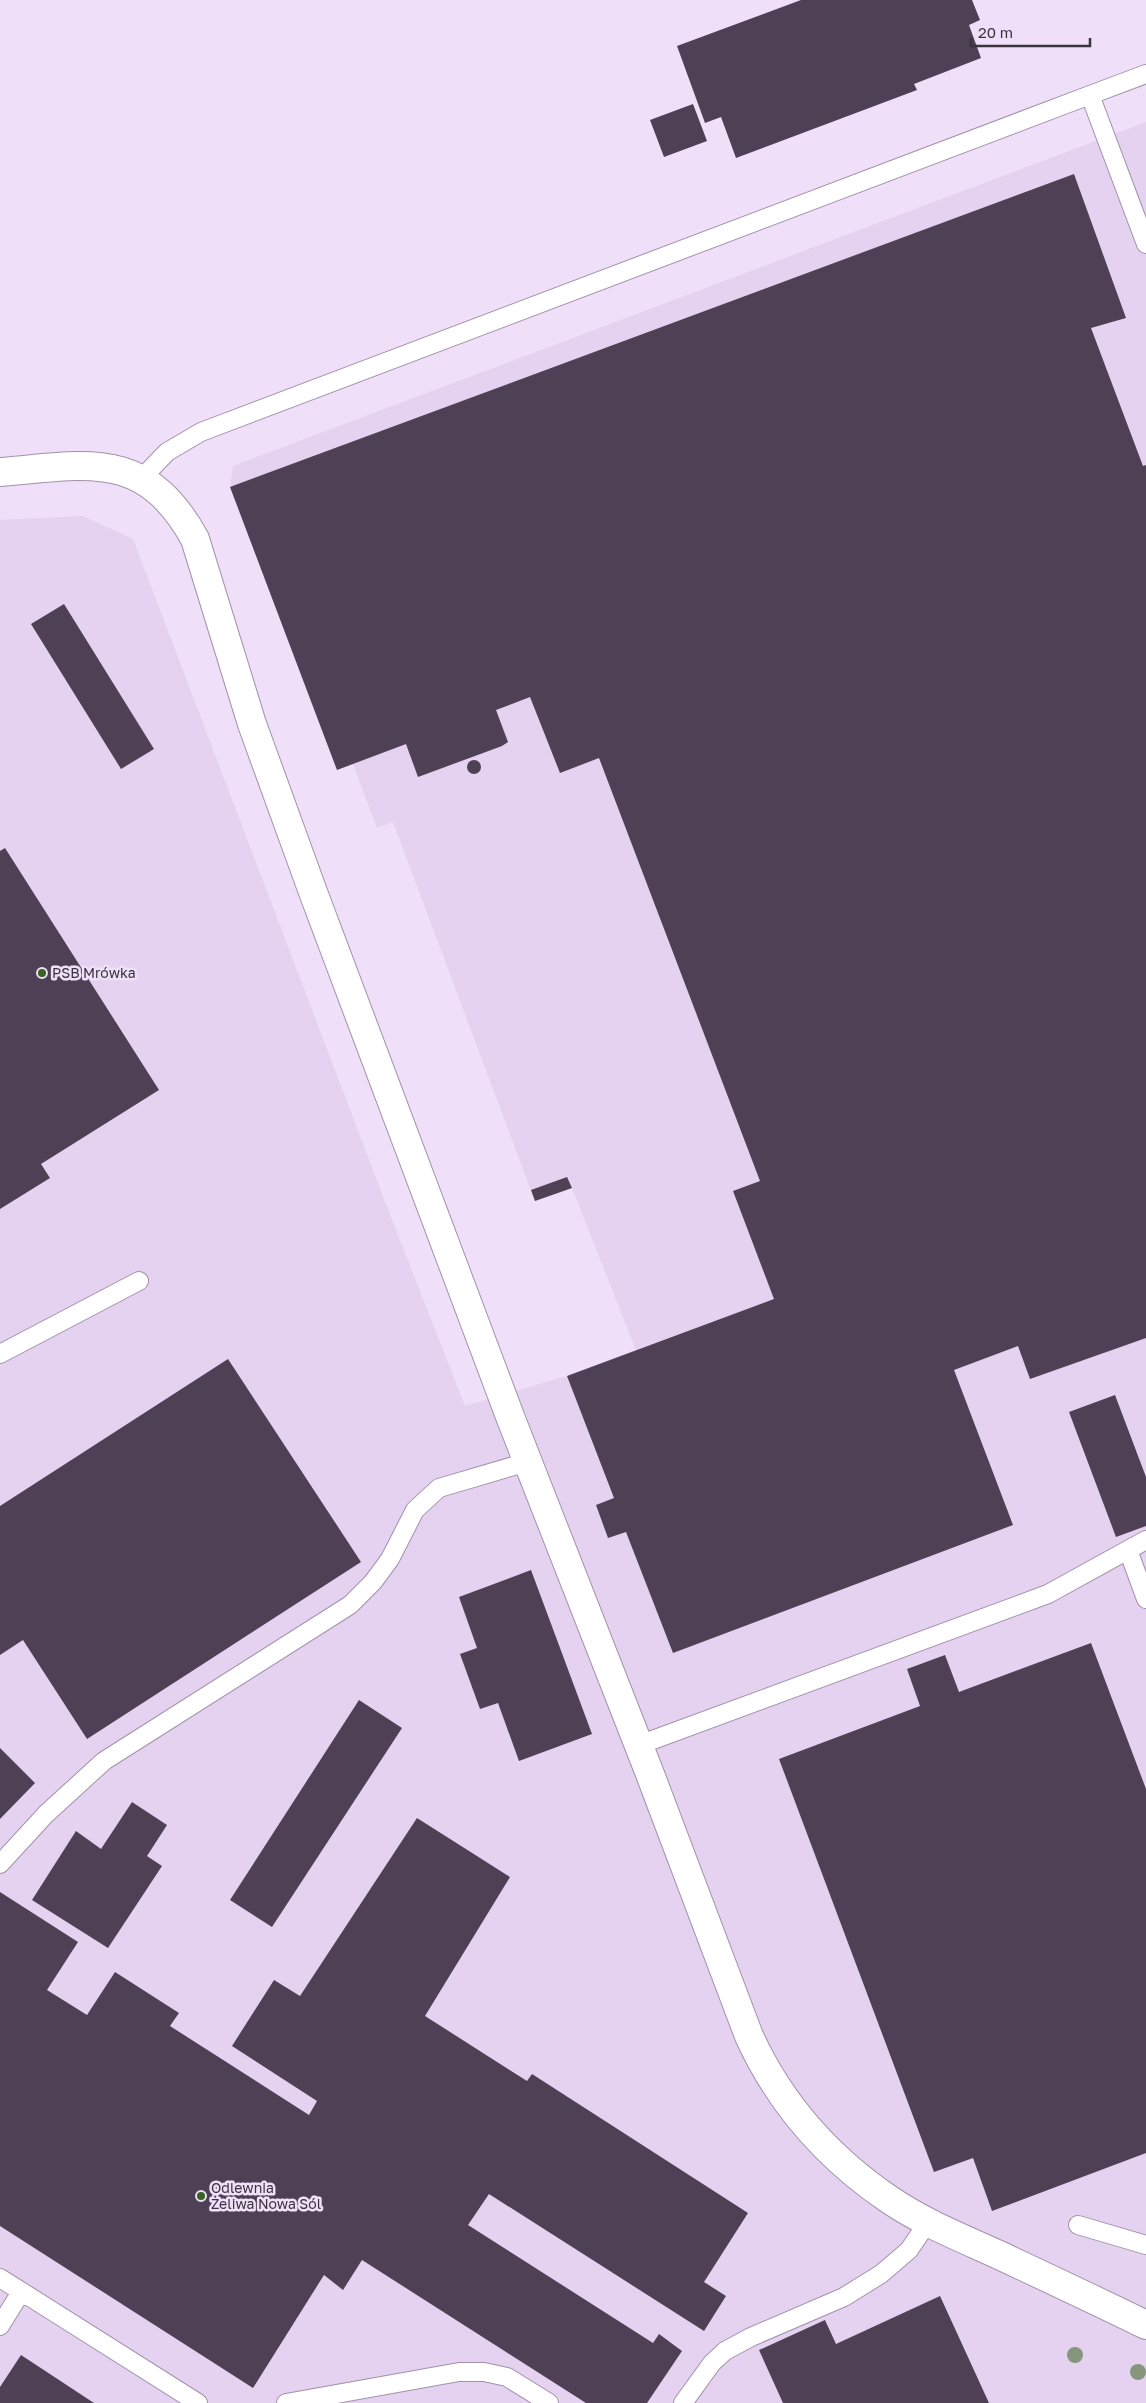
<svg xmlns="http://www.w3.org/2000/svg" width="1146" height="2403" viewBox="0 0 1146 2403" font-family="'Golos Text',sans-serif">
<rect width="100%" height="100%" fill="#efdff8"/>
<path fill="#e5d1f0" d="M1146,122V2403H0V520L83,516L133,539L387,1207L465,1406L567,1376L636,1350L572,1188L535,1201L393,822L377,828L353,764L337,770L230,487L233,466Z"/>
<path fill="#4e4155" d="M801,0H972L980,20L969,25L981,58L914,84L917,90L736,158L721,117L705,123L677,46Z
M693,104L707,141L664,157L650,120Z
M1074,174L1126,318L1091,328L1143,466L1146,465V1338L1030,1379L1018,1346L954,1370L1013,1525L673,1653L626,1532L608,1538L596,1505L614,1498L567,1376L774,1299L733,1191L760,1181L599,758L560,773L530,697L496,710L508,742L502,746L418,777L406,744L337,770L230,487Z
M64,604L154,749L121,769L31,624Z
M467 767a7 7 0 1 1 14 0a7 7 0 1 1-14 0Z
M5,848L159,1090L41,1164L50,1178L0,1209V851Z
M567,1177L572,1188L535,1201L531,1190Z
M228,1359L361,1562L87,1739L23,1640L0,1655V1506Z
M1115,1395L1146,1477V1526L1116,1537L1069,1412Z
M531,1570L592,1734L519,1761L498,1703L480,1709L460,1654L477,1648L459,1597Z
M1091,1643L1146,1789V2153L992,2211L973,2158L934,2172L779,1759L920,1706L907,1669L945,1655L959,1692Z
M359,1700L402,1728L272,1927L230,1900Z
M0,1748L35,1783L0,1819Z
M132,1802L167,1825L147,1856L162,1866L108,1948L32,1900L76,1831L101,1849Z
M417,1818L510,1877L425,2016L527,2081L532,2074L748,2213L704,2282L726,2296L704,2331L489,2194L468,2225L653,2343L659,2334L682,2351L647,2403H586L362,2260L343,2290L324,2275L253,2388L0,2226V1892L78,1942L47,1990L87,2015L115,1972L179,2013L170,2026L309,2115L317,2101L232,2046L274,1980L300,1996Z
M940,2296L989,2403H783L759,2350L825,2320L836,2344Z
M21,2355L94,2403H0V2387Z"/>
<g fill="none" stroke-linecap="round" stroke-linejoin="round">
<defs>
<path id="lane" d="M1090,95L1146,74
M140,480L167,452L201,432L1090,95L1146,244
M0,1354L139,1281
M1128,1550L1146,1599
M639,1745L1048,1594L1146,1540
M0,1864L46,1814L104,1761L350,1605L373,1582L390,1559L415,1510L439,1488L527,1462
M1078,2225L1146,2245
M0,2278L198,2403
M0,2326L21,2292
M286,2403L459,2372H484L507,2377L549,2403
M683,2403L712,2363L725,2351L751,2337L844,2297L881,2274L909,2250L928,2222"/>
<path id="street" d="M0,472C87,465 145,448 195,539L252,724L313,892L511,1419L650,1774L749,2036C780,2104 828,2158 890,2200C924,2223 962,2238 999,2255C1048,2278 1097,2301 1146,2325"/>
</defs>
<use href="#lane" stroke="#a192aa" stroke-width="20"/>
<use href="#street" stroke="#a192aa" stroke-width="30"/>
<use href="#lane" stroke="#fff" stroke-width="18"/>
<use href="#street" stroke="#fff" stroke-width="28"/>
</g>
<g fill="#85967d">
<circle cx="1075" cy="2355" r="8"/>
<circle cx="1138" cy="2372" r="8"/>
</g>
<g fill="#386321" stroke="#efdff8" stroke-width="2">
<circle cx="42" cy="973" r="5"/>
<circle cx="201" cy="2196" r="5"/>
</g>
<g text-anchor="middle" stroke-width="5" stroke-linejoin="round" paint-order="stroke">
<g font-size="14" fill="#3a343e" stroke="#efdff8" text-anchor="start">
<text x="52" y="978">PSB Mrówka</text>
<text x="211" y="2193">Odlewnia<tspan x="211" dy="16">Żeliwa Nowa Sól</tspan></text>
</g>
</g>
<path d="M971 38v8h119v-8" fill="none" stroke="#3a343e" stroke-width="2.5"/>
<text x="978" y="38" font-size="15" fill="#3a343e" stroke="#efdff8" stroke-width="4" paint-order="stroke">20 m</text>
</svg>
